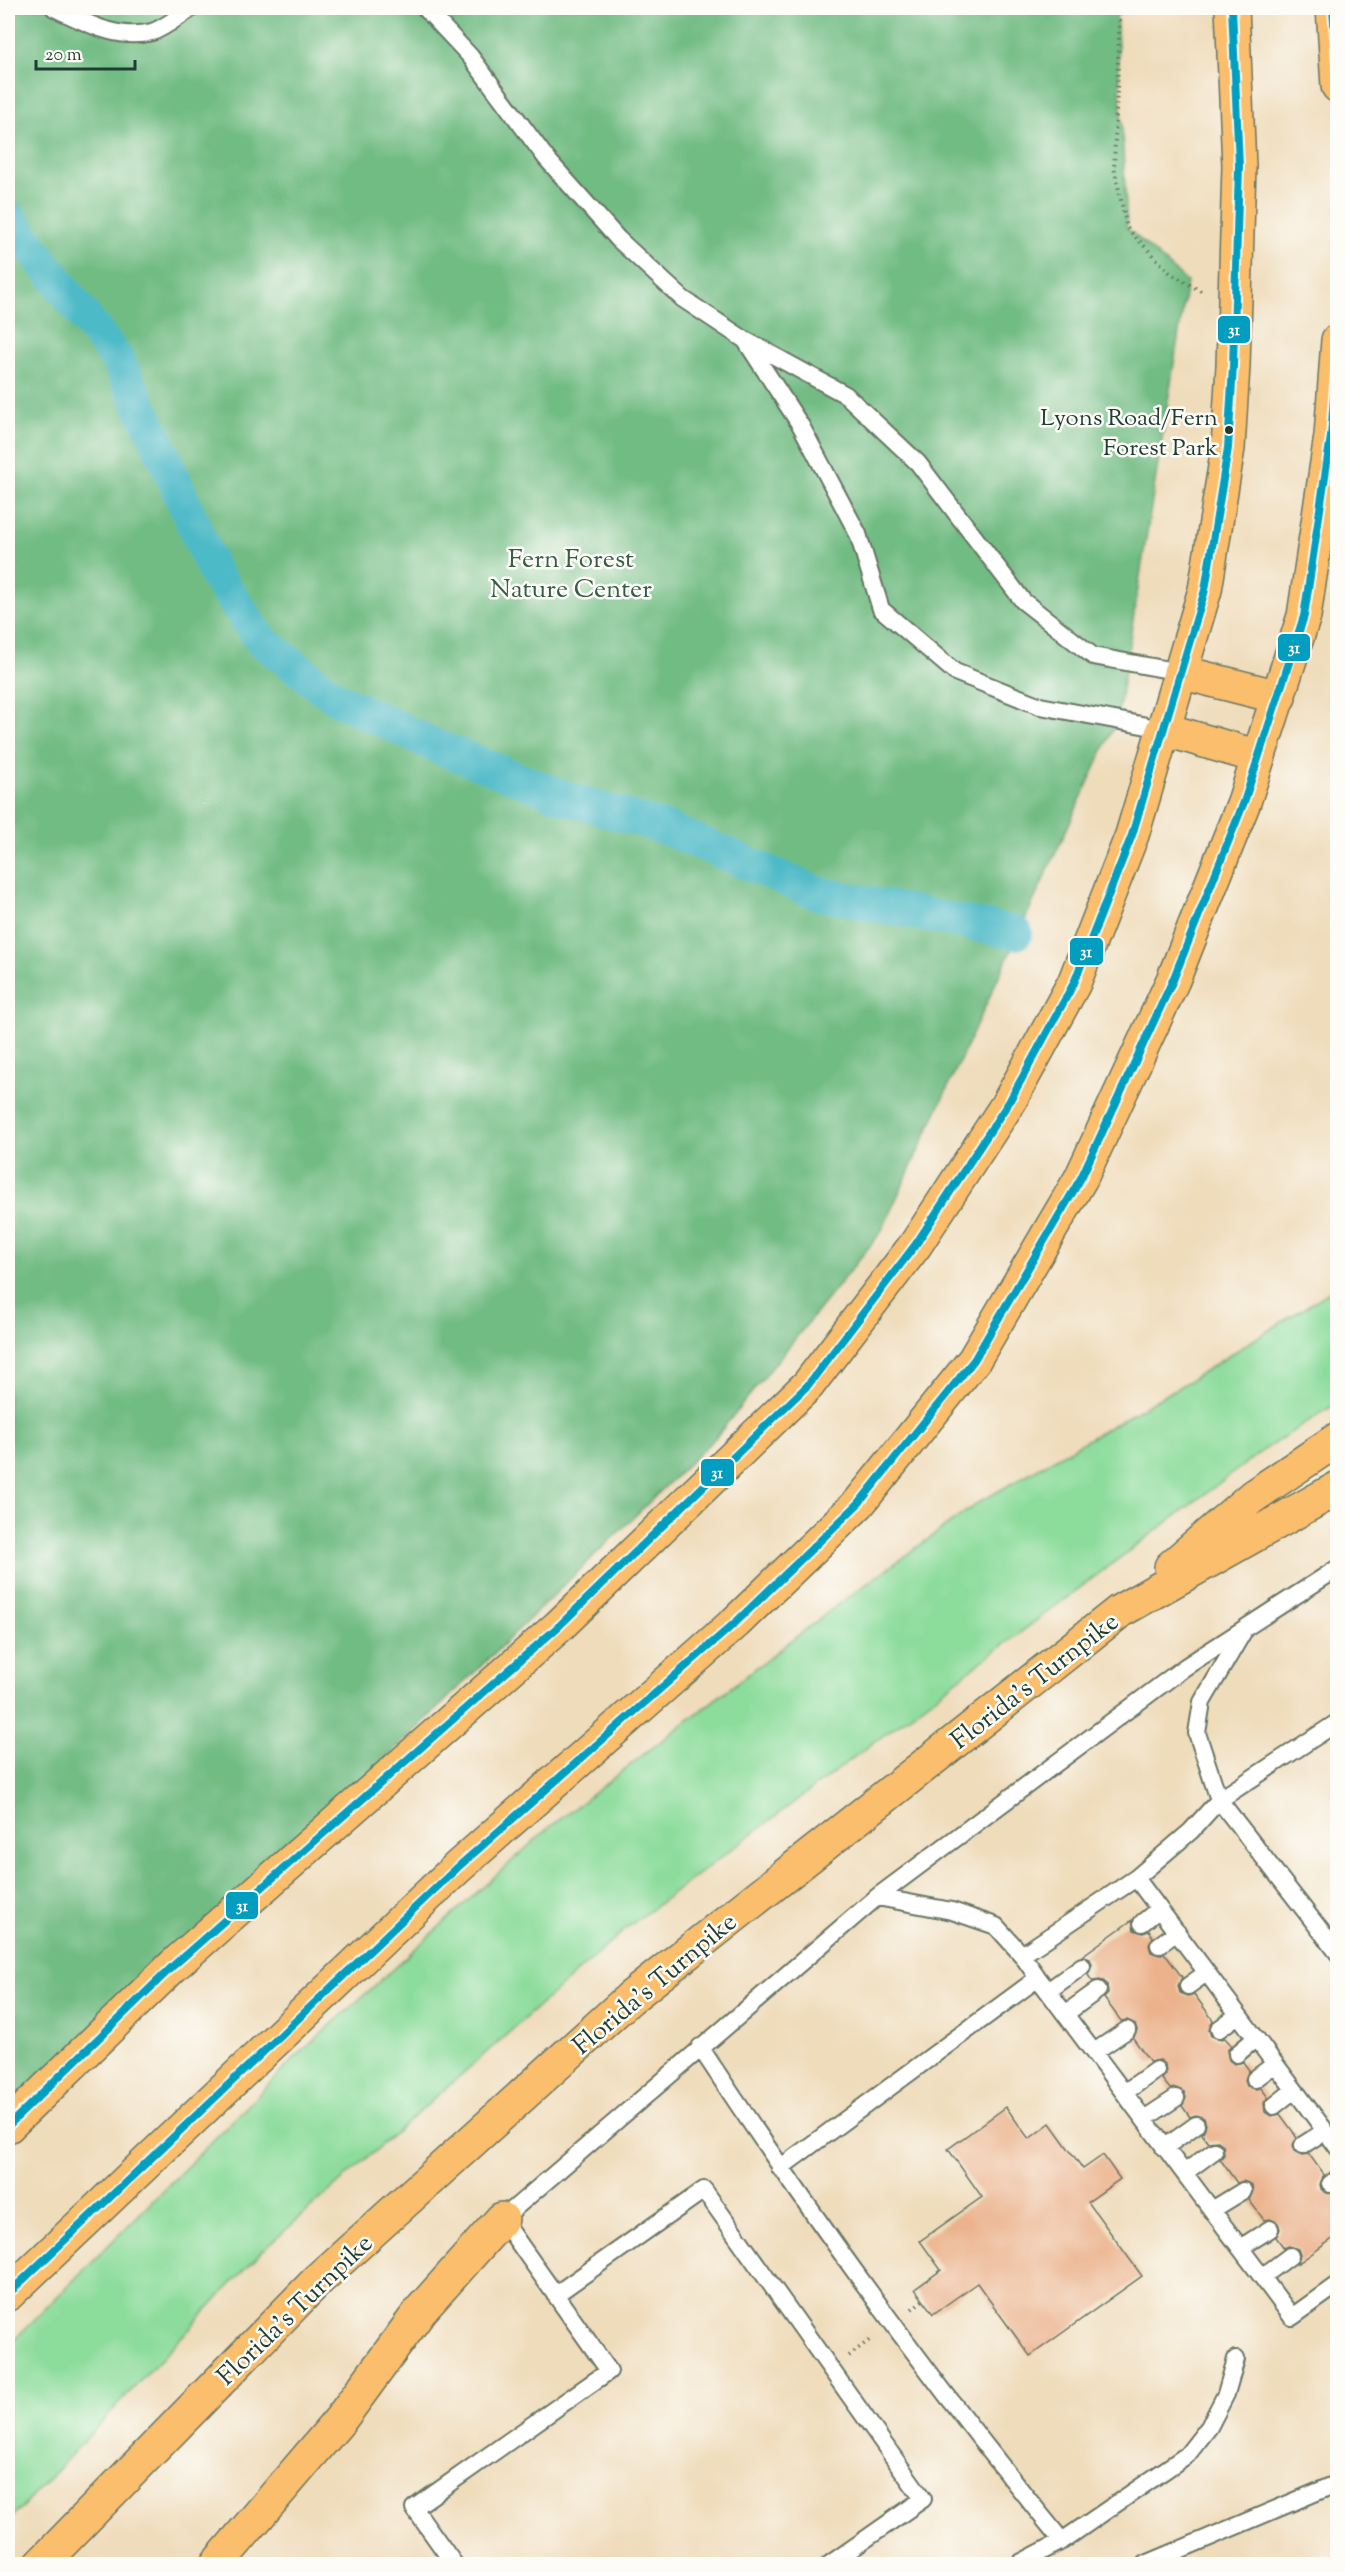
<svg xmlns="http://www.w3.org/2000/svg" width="1345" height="2572" viewBox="0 0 1345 2572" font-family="'Sorts Mill Goudy',serif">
<rect width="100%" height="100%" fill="#fdfcf7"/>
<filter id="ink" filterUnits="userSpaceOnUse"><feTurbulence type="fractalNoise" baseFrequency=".0167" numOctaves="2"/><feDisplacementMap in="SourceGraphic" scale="12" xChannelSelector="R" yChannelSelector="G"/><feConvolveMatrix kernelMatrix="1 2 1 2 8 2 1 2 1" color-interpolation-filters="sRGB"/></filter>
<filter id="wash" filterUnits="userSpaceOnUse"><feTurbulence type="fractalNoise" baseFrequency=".008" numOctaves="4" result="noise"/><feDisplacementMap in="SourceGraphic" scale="24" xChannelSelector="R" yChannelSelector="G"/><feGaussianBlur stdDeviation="1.35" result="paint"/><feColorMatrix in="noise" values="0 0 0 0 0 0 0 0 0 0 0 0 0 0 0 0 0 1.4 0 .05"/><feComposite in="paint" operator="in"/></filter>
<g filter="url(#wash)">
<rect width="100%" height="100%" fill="#efdcbb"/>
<path fill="#8cdc9b" stroke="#568c68" stroke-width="1.5" d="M1337,1287V1403L1262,1451L628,1927L262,2251L8,2522V2346L297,2056L546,1830L836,1606L978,1503L1189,1381Z"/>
<path fill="#71bc83" stroke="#487c5c" stroke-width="1.5" d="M8,8H1116L1127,228L1187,282L1117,720L881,1232L716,1437L174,1965L8,2135Z"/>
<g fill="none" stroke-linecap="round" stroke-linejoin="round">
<path stroke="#4dbac7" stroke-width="34" d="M8,216L117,359L156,438L215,574L262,641L336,698L438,747L566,798L665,828L817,893L1016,933"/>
</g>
<g id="blocks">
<path fill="#ebb28c" d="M1132,1920L1134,1930L1143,1933L1149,1931L1153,1937L1149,1945L1151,1952L1159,1955L1165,1954L1182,1977L1178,1986L1180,1993L1188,1996L1194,1994L1213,2020L1209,2030L1211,2036L1220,2039L1225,2038L1231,2045L1227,2051L1229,2060L1234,2064L1243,2062L1249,2070L1245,2080L1247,2086L1256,2089L1261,2088L1268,2097L1264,2103L1265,2112L1271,2116L1280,2114L1297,2137L1293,2145L1295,2151L1303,2155L1309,2154L1324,2175L1320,2184L1321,2190L1326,2193L1338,2194V2235L1297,2264L1300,2255L1298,2249L1289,2246L1284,2248L1276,2237L1280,2229L1278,2223L1270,2219L1264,2220L1249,2200L1253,2191L1252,2185L1243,2181L1237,2183L1220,2159L1224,2155L1223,2145L1218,2141L1208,2142L1202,2134L1206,2125L1204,2118L1196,2115L1190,2117L1182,2106L1186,2098L1184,2092L1176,2088L1170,2089L1162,2079L1166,2074L1165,2064L1160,2060L1150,2062L1133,2038L1137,2030L1135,2024L1127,2020L1121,2021L1104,1998L1108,1994L1107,1984L1102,1980L1092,1981L1088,1975L1092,1964L1090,1959L1082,1956Z
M1006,2107L1029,2139L1050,2123L1083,2169L1103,2155L1120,2179L1088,2202L1142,2276L1030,2356L977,2283L933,2314L915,2289L941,2270L920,2241L982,2197L948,2149Z"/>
</g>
</g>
<g filter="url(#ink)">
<use href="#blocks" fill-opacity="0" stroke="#687563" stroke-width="1.5"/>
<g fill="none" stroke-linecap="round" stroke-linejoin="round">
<defs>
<path id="lane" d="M54,8C85,22 117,41 152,32C165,28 180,15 192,8
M425,8L470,56L546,158L618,239L683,299L745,340L846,395L918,463L1023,601L1093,656L1180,672
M747,343L801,426L858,534L881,609L955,672L1040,706L1163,729
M1243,1632L1202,1702L1197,1733L1219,1800L1338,1953
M1136,1878L1338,2148
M877,1897L952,1911L996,1926L1022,1955
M1142,1923L1159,1909
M1159,1945L1177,1932
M1038,1978L1292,2317L1338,2284
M1188,1986L1206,1973
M1048,1991L1082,1966
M1065,2014L1098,1990
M1219,2029L1238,2015
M700,2047C812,2217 933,2384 1062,2541
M1094,2052L1127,2030
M1237,2054L1256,2038
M1255,2079L1275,2064
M1124,2093L1156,2070
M1274,2106L1294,2090
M1144,2119L1176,2098
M1303,2145L1325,2131
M1164,2148L1196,2125
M780,2168L1038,1978L1022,1955L1136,1878L1191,1831L1219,1800L1338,1722
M1184,2173L1214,2151
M1330,2184L1338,2179
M1212,2210L1243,2191
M1240,2248L1270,2229
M1262,2277L1290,2256
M555,2295L704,2190L923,2499L830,2564
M454,2564L414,2508L609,2371L502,2219L877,1897L1185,1667L1338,1568
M1018,2564L1062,2541L1187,2455L1209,2427L1226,2394L1236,2359
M1146,2564L1338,2483"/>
<path id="primary" d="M1333,8L1338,86
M1180,672L1279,697
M1163,729L1259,757
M8,2126L174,1965L559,1626L808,1385L916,1244L1009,1102L1074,983L1132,835L1205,590L1228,448L1233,366L1239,166L1232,8
M8,2294L458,1867L736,1622L859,1503L974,1360L1081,1178L1173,980L1244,802L1304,616L1331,436L1338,340"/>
<path id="highway" d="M1171,1567L1252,1497L1338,1439
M41,2564L317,2281L630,1998L1120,1611L1338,1488
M217,2564L340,2420L421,2310L502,2219"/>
</defs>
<use href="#lane" stroke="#687563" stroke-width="20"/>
<use href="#primary" stroke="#687563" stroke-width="36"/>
<use href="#highway" stroke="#687563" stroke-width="36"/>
<path stroke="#687563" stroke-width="4" stroke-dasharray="1.5 4.5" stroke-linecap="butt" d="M1120,8L1114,167L1127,228L1170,273L1201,291
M912,2309L923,2300
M849,2356L872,2338"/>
<use href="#lane" stroke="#fff" stroke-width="16"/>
<use href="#primary" stroke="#fabe6d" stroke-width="33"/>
<use href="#highway" stroke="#fabe6d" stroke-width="33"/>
<defs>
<path id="bus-1" d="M1333,8L1338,78
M8,2126L174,1965L559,1626L808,1385L916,1244L1009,1102L1074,983L1132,835L1205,590L1228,448L1233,366L1239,166L1232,8
M8,2294L458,1867L736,1622L859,1503L974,1360L1081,1178L1173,980L1244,802L1304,616L1331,436L1338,347"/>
</defs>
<use href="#bus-1" stroke="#fdfcf7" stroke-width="12"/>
<use href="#bus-1" stroke="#039ebf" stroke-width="8"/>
</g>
</g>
<circle fill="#1f3d34" stroke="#fdfcf7" stroke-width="2" cx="1229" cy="430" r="5"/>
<g text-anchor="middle" stroke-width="5" stroke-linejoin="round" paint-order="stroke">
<g font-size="24" fill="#1f3d34" stroke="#fdfcf7" text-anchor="end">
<text x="1218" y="425">Lyons Road/Fern<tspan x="1218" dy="30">Forest Park</tspan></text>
</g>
<g font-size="26" fill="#355d49" stroke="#fdfcf7">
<text x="571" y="567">Fern Forest<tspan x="571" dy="30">Nature Center</tspan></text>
</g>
<g font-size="26" fill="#1f3d34" stroke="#fdfcf7">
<text transform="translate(1034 1680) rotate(-38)" y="9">Florida's Turnpike</text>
<text transform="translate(654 1983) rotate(-40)" y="9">Florida's Turnpike</text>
<text transform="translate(294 2309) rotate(-44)" y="9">Florida's Turnpike</text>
</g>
</g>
<g stroke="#fdfcf7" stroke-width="2">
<rect x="1217" y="315" width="34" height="29" rx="6" fill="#039ebf"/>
<rect x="1277" y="633" width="34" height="29" rx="6" fill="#039ebf"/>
<rect x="1069" y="937" width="35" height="29" rx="6" fill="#039ebf"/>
<rect x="700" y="1458" width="35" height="29" rx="6" fill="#039ebf"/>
<rect x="225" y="1891" width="34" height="29" rx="6" fill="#039ebf"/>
</g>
<g font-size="16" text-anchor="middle" font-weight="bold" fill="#fff">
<text x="1234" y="335">31</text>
<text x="1294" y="653">31</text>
<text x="1086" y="957">31</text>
<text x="717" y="1478">31</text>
<text x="242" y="1911">31</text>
</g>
<rect width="1345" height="2572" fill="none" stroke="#fdfcf7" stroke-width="30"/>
<path d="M36 60v9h99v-9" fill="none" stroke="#1f3d34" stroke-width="3"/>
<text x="45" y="60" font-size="18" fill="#1f3d34" stroke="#fdfcf7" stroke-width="4.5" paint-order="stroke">20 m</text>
</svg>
